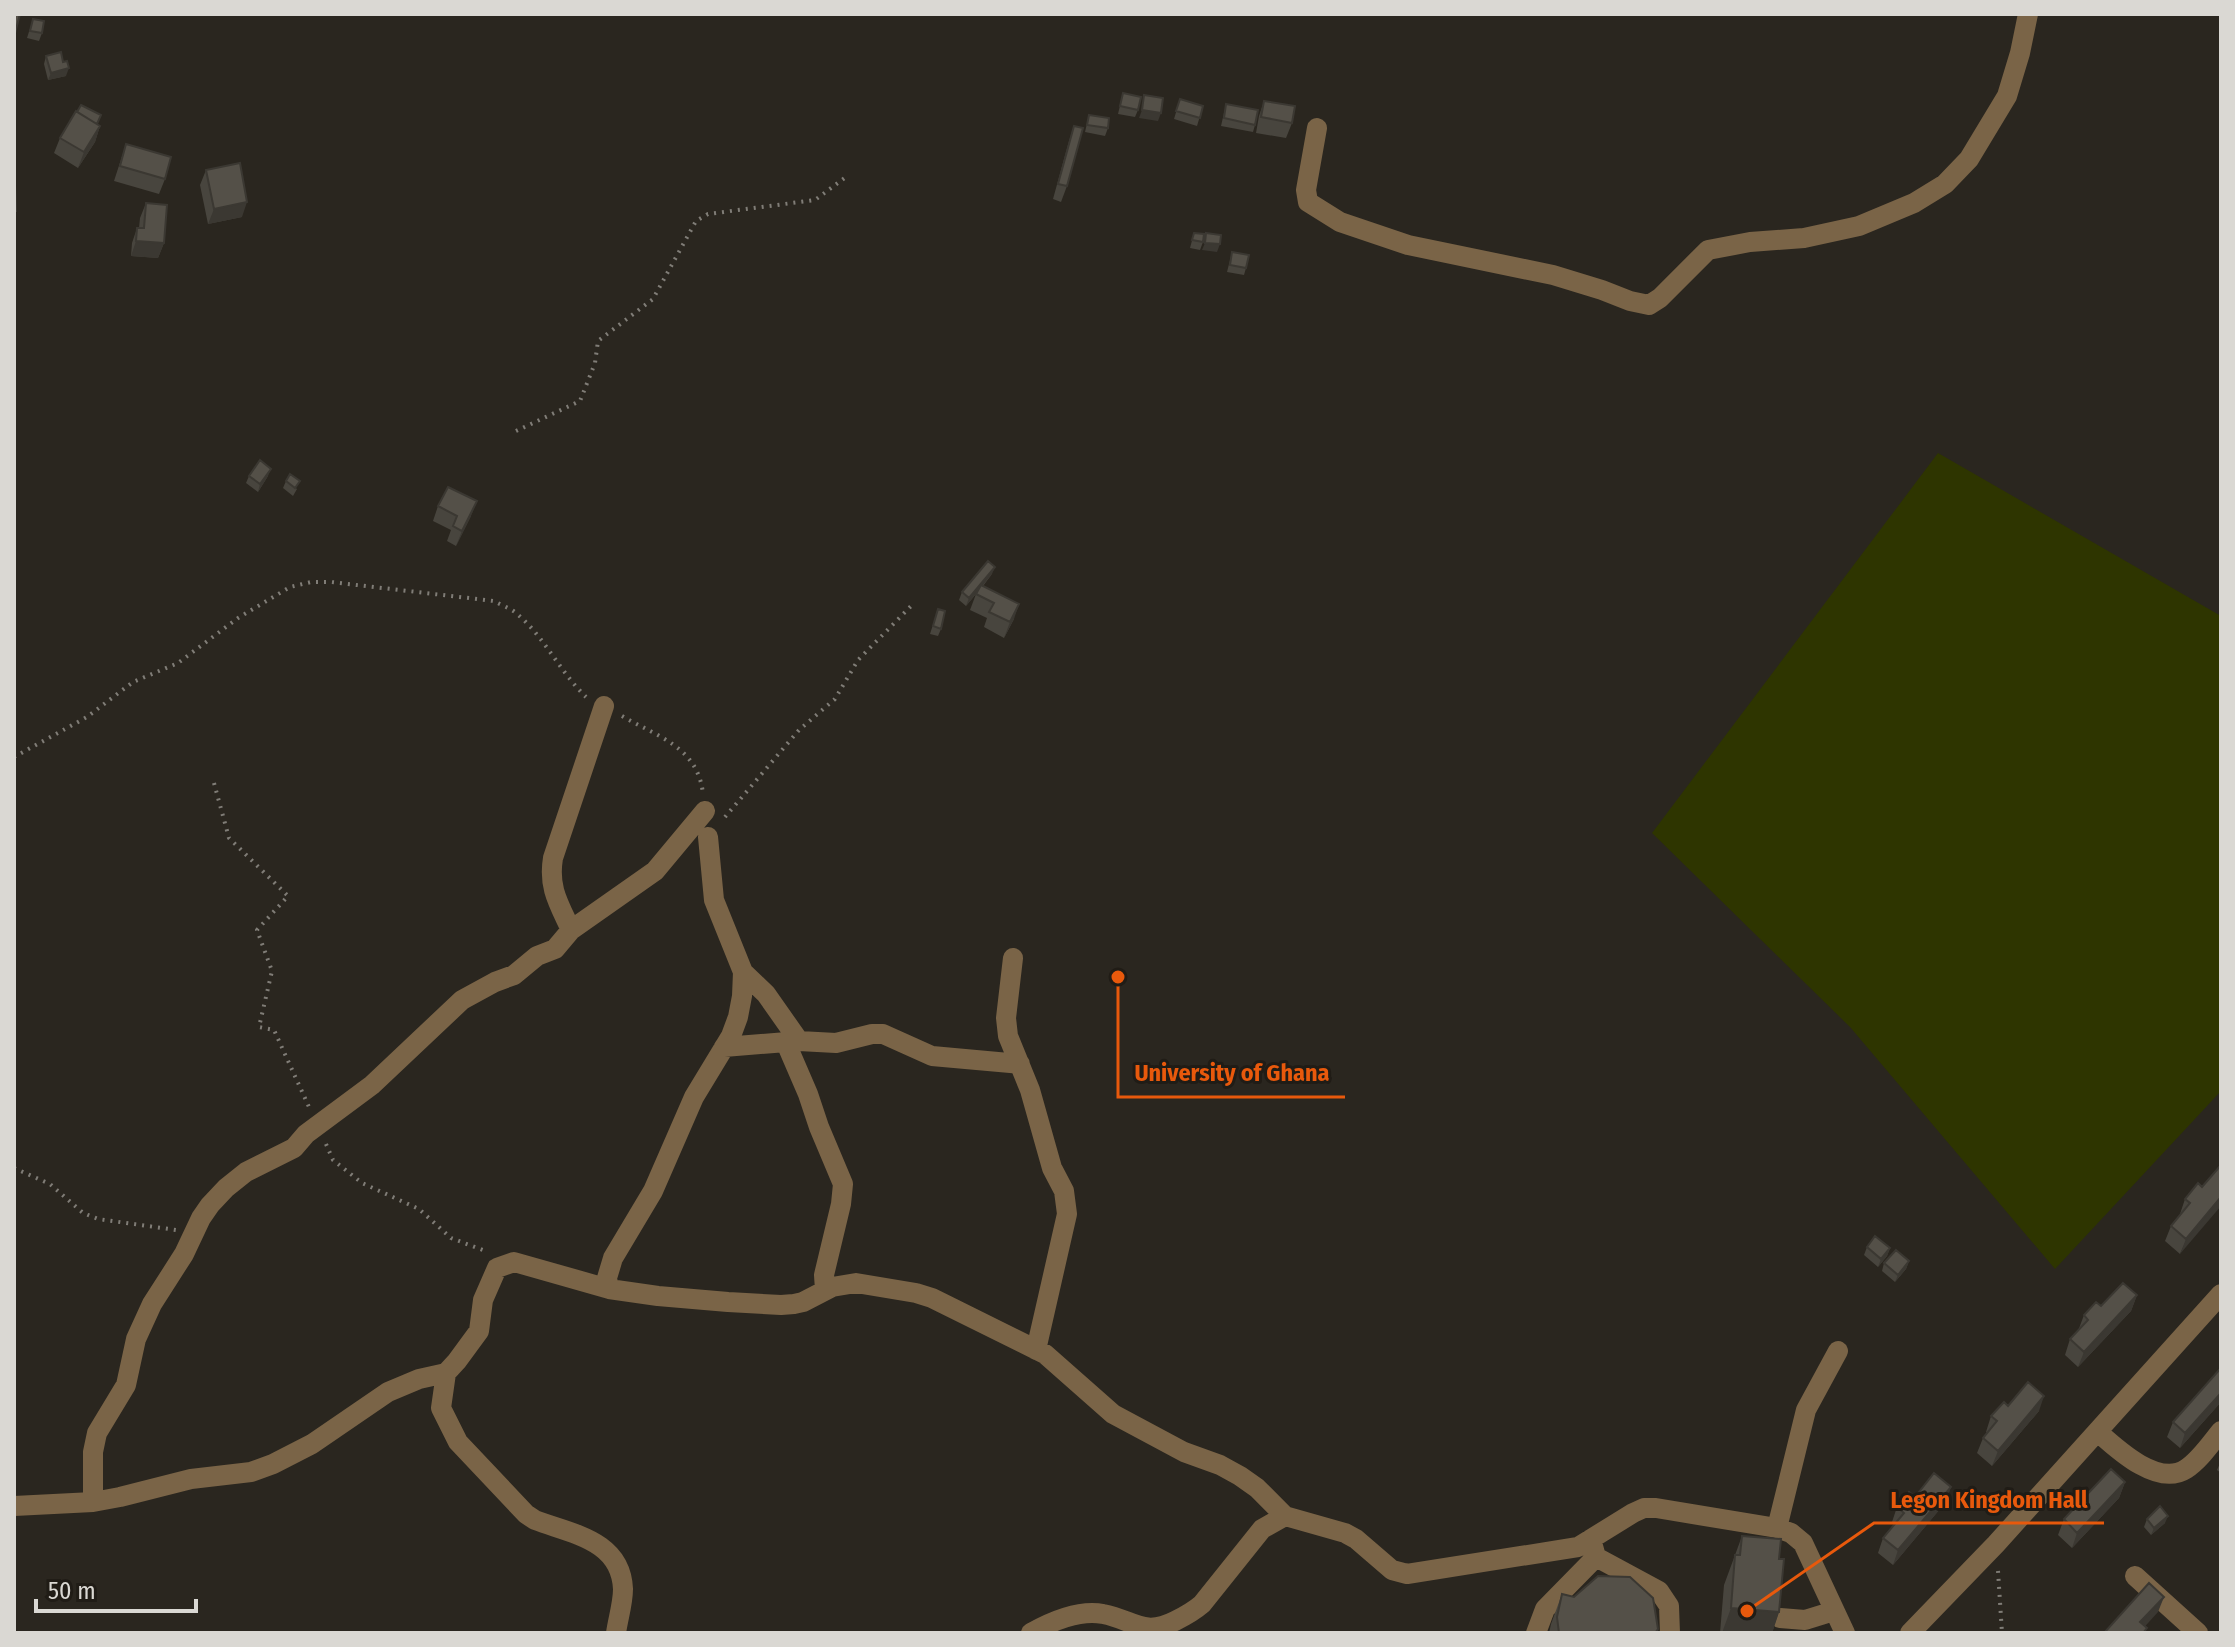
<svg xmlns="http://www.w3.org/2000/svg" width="2235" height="1647" viewBox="0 0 2235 1647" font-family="'Fira Sans Condensed',sans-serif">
<rect width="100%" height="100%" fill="#2a261f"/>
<path fill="#2e3500" d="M1938,453L2221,616V1091L2055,1269L1850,1027L1652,833Z"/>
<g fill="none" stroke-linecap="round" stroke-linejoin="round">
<path stroke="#807d77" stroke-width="4" stroke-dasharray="2 6" stroke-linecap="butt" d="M516,431L580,401L595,363L598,341L653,299L696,221L708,214L815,200L846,177
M622,716C658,737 698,747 703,794
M14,757L87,717L133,682L178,663L238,618L290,587L311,582H331L494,601C501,605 510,608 516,613C544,636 560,672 586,697
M214,783L229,838L288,896L257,930L272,971L259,1027L274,1030L309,1107
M725,817L799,730L835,699L858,660L914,603
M326,1144L333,1160L362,1183L419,1209L451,1238L488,1252
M14,1168L50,1184L83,1213L98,1219L176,1230
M1998,1571L2002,1633"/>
<path stroke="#7a6447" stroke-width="20" d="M1317,128L1306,190L1308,202L1340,222L1408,245L1553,275L1602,290L1630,301L1649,305L1660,298L1708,250L1750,242L1804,238L1859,226L1914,203L1945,184L1969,159L2007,96L2020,53L2028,14
M571,930C559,904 548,888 553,858L604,706
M1013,958L1006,1018L1008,1036L1030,1090L1052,1168L1064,1191L1067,1214L1036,1350
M743,972L766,994L799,1041
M786,1043L808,1094L819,1127L843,1184L841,1204L824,1275L825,1290
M724,1047L799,1041L836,1043L872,1034H883L932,1056L1020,1064
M609,1289L607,1278L613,1258L653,1191L694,1097L731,1036L738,1017L742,996L743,972L714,900L708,837
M446,1373L441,1408L458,1442L526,1514L535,1520C572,1534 621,1540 623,1589C623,1603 618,1619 616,1633
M2098,1432C2118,1450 2158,1487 2186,1469C2200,1460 2211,1443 2221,1431
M93,1502V1452L97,1433L126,1385L136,1339L152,1304L184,1254L201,1218L210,1205L226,1188L246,1172L294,1148L306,1134L372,1085L462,1000L495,982L514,975L537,956L555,949L571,930L655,871L705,811
M14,1506L93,1502L120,1497L191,1479L251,1472L273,1464L312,1444L388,1392L419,1379L446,1373L457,1361L479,1331L483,1300L497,1268L514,1262L609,1289L658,1296L728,1302L781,1305L794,1304L803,1302L832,1287L856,1283L916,1293L932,1298L1045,1354L1113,1414L1184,1452L1220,1465L1240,1476L1257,1488L1285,1516L1345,1533L1356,1539L1392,1570L1407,1574L1578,1547L1633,1513L1644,1508H1656L1777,1528L1791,1533L1803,1543L1845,1633
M1777,1528L1806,1410L1838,1351
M1596,1557L1659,1591L1669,1606L1670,1633
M2135,1576L2198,1633
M1780,1618L1805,1620L1834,1611
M1031,1633C1050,1622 1080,1609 1103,1614C1134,1620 1143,1637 1175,1621C1185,1616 1194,1611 1202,1604L1262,1529L1285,1516
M1536,1633L1545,1609L1596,1557L1591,1539
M1910,1633L1996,1544L2221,1294"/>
</g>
<path fill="#48453e" d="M33,19L42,33L39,41L27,38Z
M46,56L66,76L48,80L44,64Z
M1123,93L1138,110L1135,117L1118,114Z
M1180,99L1203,106L1197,126L1174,119Z
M1264,101L1292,123L1286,138L1256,133L1259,116Z
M1226,104L1255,125L1253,132L1221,126Z
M1089,115L1108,128L1105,136L1085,132Z
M97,124L100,126L95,142L78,168L54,153L60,138Z
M1074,126L1067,186L1061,202L1053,199L1069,141Z
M126,144L165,179L159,194L114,181Z
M206,170L242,217L208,224L200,185Z
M146,203L164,243L158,258L131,256L132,243L137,228H139L140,218Z
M1194,233L1203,242L1200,250L1190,248Z
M1232,252L1246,268L1244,275L1227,272Z
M249,476H268L258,492L246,483Z
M286,481L297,489L293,496L283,488Z
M438,506L471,516L456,546L447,541L451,530L433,521Z
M992,574L983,586L1014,619L1004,638L984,627L987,618L970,610L976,594L966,606L959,600L962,592Z
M938,609L941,629L938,636L930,634Z
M2221,1165L2180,1254L2165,1241L2171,1226L2180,1215V1214L2185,1199L2202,1187Z
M1867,1247L1890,1248L1887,1256L1878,1267L1864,1255Z
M1909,1261L1906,1269L1895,1282L1882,1271L1884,1263Z
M2137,1295L2131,1311L2078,1367L2065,1355L2070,1339L2078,1331L2084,1315L2101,1306Z
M2221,1370V1402L2180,1448L2167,1437L2173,1422Z
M2008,1406L2039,1411L1992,1466L1977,1453L1983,1438L1987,1433L1986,1432L1991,1416Z
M2221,1461V1473L2217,1470Z
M2125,1482L2119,1498L2072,1548L2058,1535L2064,1519Z
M1951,1487L1945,1503L1893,1565L1878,1553L1883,1538L1894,1524L1892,1522L1897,1507L1915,1497Z
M2147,1519L2165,1523L2151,1535L2144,1527Z
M1742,1536L1779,1559V1612L1772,1633H1720L1724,1585Z
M1562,1594L1574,1597L1658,1629L1656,1633H1549L1551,1624Z"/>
<path fill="#3b3832" d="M69,68L66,76L48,80L51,73Z
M1142,110L1161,113L1158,121L1139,118Z
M100,126L95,142L78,168L84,152Z
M247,202L242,217L208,224L214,209Z
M136,241L164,243L158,258L131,256Z
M1205,243L1220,244L1217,252L1202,250Z
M271,469L268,476L258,492L260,484Z
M477,501L471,516L456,546L462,531Z
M995,567L992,574L966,606L969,598Z
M1019,604L1014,619L1004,638L1010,622Z
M2221,1197V1206L2180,1254L2186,1239Z
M1890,1248L1887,1256L1878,1267L1881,1259Z
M1909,1261L1906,1269L1895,1282L1898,1275Z
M2137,1295L2131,1311L2078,1367L2084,1352Z
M2221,1393V1402L2180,1448L2185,1433Z
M2044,1396L2039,1411L1992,1466L1998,1451Z
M2125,1482L2119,1498L2072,1548L2077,1533Z
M1951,1487L1945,1503L1893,1565L1898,1550Z
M2168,1516L2165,1523L2151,1535L2154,1528Z
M2164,1597L2158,1612L2139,1633L2140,1622Z
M1731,1608L1779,1612L1772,1633H1722Z"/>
<path fill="#545048" stroke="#3b3832" stroke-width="2" d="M14,14H20L14,37Z
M33,19L44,21L42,33L30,31Z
M61,52L63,62L67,61L69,68L51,73L46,56Z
M1123,93L1141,97L1138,110L1120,106Z
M1144,95L1163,98L1161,113L1142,110Z
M1180,99L1203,106L1200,118L1176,111Z
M1264,101L1295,106L1292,123L1261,117Z
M1226,104L1258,110L1255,125L1224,118Z
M81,105L101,115L97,124L77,112Z
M76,111L100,126L84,152L60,138Z
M1089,115L1109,118L1108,128L1087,125Z
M1074,126L1083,128L1067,186L1058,184Z
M126,144L171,157L165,179L120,166Z
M14,158L16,211H14Z
M240,163L247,202L214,209L206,170Z
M146,203L167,205L164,243L136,241L137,228H144Z
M1194,233L1204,234L1203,242L1192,240Z
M1206,233L1221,235L1220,244L1205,243Z
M1232,252L1249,255L1246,268L1230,265Z
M260,460L271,469L260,484L249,476Z
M290,474L300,481L295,488L286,481Z
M448,487L477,501L462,531L453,526L457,516L438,506Z
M988,561L995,567L969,598L962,592Z
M981,585L1019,604L1010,622L989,612L994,603L976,594Z
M938,609L945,611L941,629L933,626Z
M2221,1165V1197L2186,1239L2171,1226L2190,1203L2185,1199L2198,1183L2202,1187Z
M1875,1236L1890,1248L1881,1259L1867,1247Z
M1896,1250L1909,1261L1898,1275L1884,1263Z
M2123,1283L2137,1295L2084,1352L2070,1339L2088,1320L2084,1315L2096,1302L2101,1306Z
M2220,1369L2221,1370V1393L2185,1433L2173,1422Z
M2028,1382L2044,1396L1998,1451L1983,1438L1997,1421L1991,1416L2004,1402L2008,1406Z
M2111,1469L2125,1482L2077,1533L2064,1519Z
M1934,1473L1951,1487L1898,1550L1883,1538L1904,1513L1897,1507L1909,1492L1915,1497Z
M2160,1506L2168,1516L2154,1528L2147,1519Z
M1742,1536L1781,1539L1779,1559H1784L1779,1612L1731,1608L1735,1555H1740Z
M1598,1576L1630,1577L1653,1598L1658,1629L1655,1633H1559L1557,1617L1562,1594L1574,1597Z
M2149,1583L2164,1597L2140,1622L2147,1628L2143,1633H2104Z"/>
<path fill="none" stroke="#e8590c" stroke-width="3" d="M1118 977L1118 1097H1345M1747 1611L1874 1523H2104"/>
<g fill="#e8590c" stroke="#201c16" stroke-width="3">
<circle cx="1118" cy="977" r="8"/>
<circle cx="1747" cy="1611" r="8"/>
</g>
<g font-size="24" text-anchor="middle" font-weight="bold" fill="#e8590c" stroke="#201c16" stroke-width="6" stroke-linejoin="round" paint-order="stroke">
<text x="1232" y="1081">University of Ghana</text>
<text x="1989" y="1508">Legon Kingdom Hall</text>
</g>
<rect width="2235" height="1647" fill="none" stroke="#dad8d3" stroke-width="32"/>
<path d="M36 1599v12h160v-12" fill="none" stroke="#dad8d3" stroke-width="4"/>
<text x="48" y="1599" font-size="24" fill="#dad8d3" stroke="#201c16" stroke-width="6" paint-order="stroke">50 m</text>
</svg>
